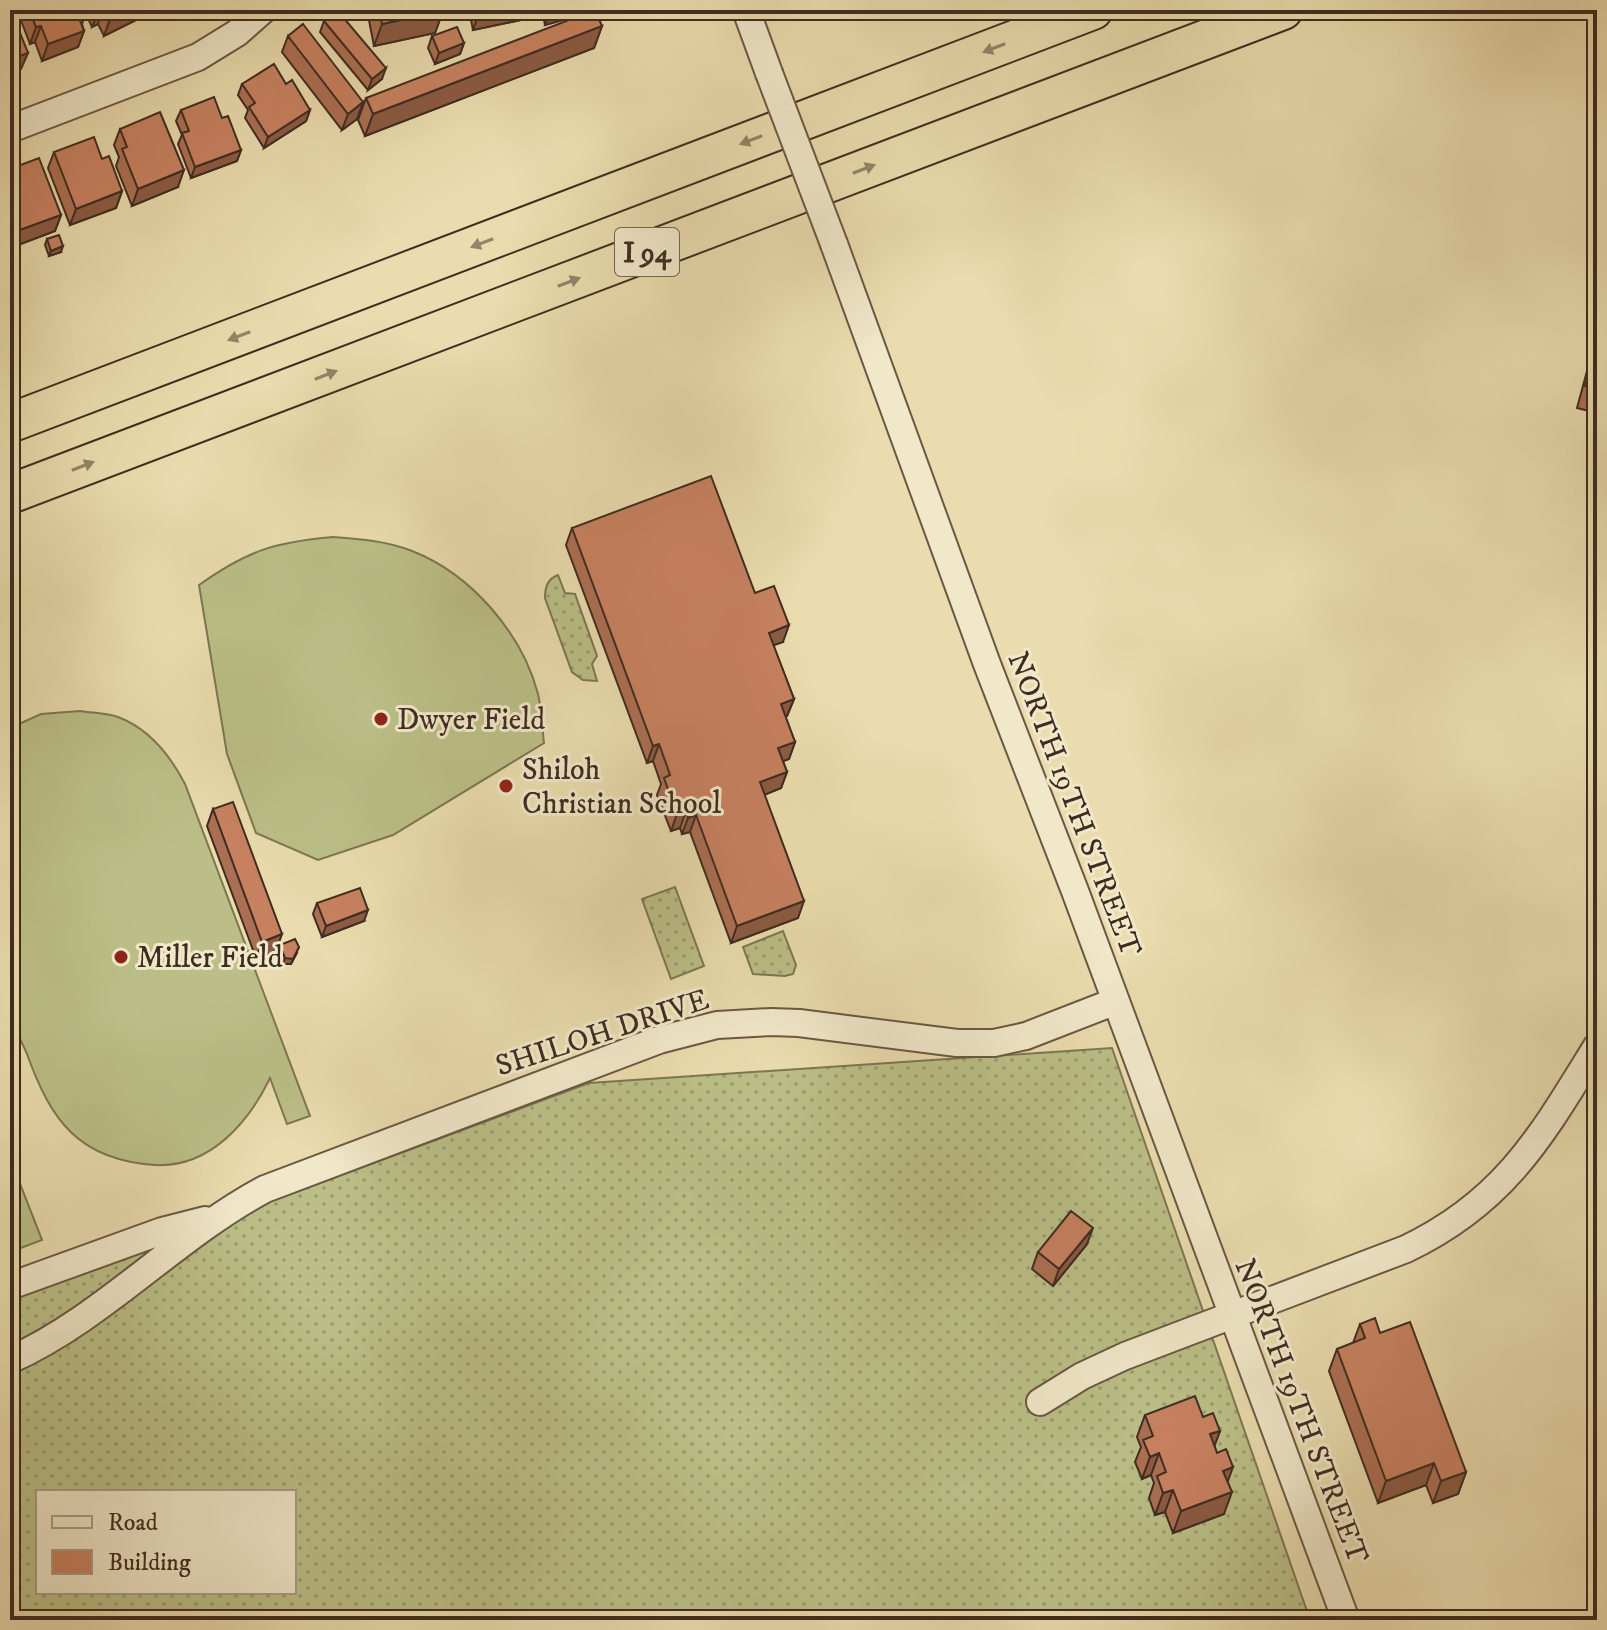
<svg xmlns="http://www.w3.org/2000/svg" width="1607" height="1630" viewBox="0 0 1607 1630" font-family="'IM FELL DW Pica',serif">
<defs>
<pattern id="grass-dots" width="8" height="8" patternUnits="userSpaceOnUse" patternTransform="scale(2)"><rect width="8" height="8" fill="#bbbf87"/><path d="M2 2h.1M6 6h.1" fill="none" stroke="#999b6e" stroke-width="1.8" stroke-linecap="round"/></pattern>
</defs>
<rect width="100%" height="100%" fill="#eadcae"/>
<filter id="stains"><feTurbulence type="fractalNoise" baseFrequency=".0025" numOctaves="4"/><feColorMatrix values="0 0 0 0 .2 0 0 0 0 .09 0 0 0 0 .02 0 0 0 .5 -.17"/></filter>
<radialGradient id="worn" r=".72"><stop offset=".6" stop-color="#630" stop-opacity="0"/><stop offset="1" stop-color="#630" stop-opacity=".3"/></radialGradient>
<path fill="url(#grass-dots)" stroke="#7d7654" stroke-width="2" fill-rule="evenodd" d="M558,575L565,593L575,594L597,656L592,664L597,681L583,680L572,672L545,598C545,588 547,579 558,575Z
M675,887L704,966L671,979L642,899Z
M783,931L796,965L793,974L785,976L753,974L743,947Z
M1112,1048L1310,1620H10V1298L589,1083ZM38,1492H294V1592H38Z"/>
<path fill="#bbbf87" stroke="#7d7654" stroke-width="2" d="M333,537C360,539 387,541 412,551C471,574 522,633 538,694C542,710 542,727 544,743L393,835L318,860L256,833L227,754L199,585C247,551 274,542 333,537Z
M80,711C92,713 107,713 118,717C150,729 170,755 185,784L310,1116L287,1124L270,1078C249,1122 210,1168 155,1165C79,1160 51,1121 27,1054C21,1040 12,1024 10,1009C6,982 10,950 10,923C10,858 10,793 10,728L41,714Z
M10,1158L42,1240L10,1252Z"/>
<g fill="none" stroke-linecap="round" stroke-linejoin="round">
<defs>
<path id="minor" d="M746,10L769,73
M10,129L198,57L237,33L263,10
M834,244L987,664L1075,891L1346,1620
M10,1286L162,1231L205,1220
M10,1360C102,1319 175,1237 265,1189L659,1040L717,1025L771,1022L799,1023L957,1043H994L1026,1036L1116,1001
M1040,1402L1082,1376L1125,1356L1406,1249C1505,1202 1542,1135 1597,1046"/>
<path id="highway" d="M10,423L1093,10
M10,494L1283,10"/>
</defs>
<use href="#minor" stroke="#6a5844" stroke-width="30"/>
<use href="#highway" stroke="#3f2c21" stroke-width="42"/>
<use href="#minor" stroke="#f1e8ca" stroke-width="26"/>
<use href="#highway" stroke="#eadcae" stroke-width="38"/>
<defs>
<path id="minor-bridge" d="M769,73L834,244"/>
</defs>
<use href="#minor-bridge" stroke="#6a5844" stroke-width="30" stroke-linecap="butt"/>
<use href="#minor-bridge" stroke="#f1e8ca" stroke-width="26"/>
</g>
<path fill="#ab6f53" stroke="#3f2c21" stroke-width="2" d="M17,10H83L85,16L82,24L84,31L78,47L42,61L35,42L30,44Z
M84,10H141L138,19L104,36L98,24L92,27Z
M367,10H443V11L435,33L374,46Z
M469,10H534L531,18L473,30Z
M542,10H567L563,20L545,25Z
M324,21L382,79L368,90L320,32Z
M602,26L594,48L365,136L358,120L366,98Z
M288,36L357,119L342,130L282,52Z
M432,36L464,43L460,54L435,64L428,48Z
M242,84H286L310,110L306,121L264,148L245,118L248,110L238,95Z
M181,110L241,150L237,161L191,178L178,144L182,135L176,121Z
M120,129L178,187L132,206L116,166L119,157L114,145Z
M54,152L102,159L122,191L116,208L70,225L48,168Z
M10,169L61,215L55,231L10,248Z
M47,239L61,252L49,256L45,245Z
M1597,334V425L1590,423L1593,412L1577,408Z
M572,528L755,593L783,642L773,645L794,699L787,716L785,717L795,742L789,759L783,761L787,772L781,788L764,795L798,918L731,943L690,832L682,834L680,828L671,831L657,795L661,784L653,761L647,763L566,545Z
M213,809L276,951L256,958L207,826Z
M317,903L364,921L322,937L313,914Z
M280,945L297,953L291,964H283L278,951Z
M1087,1244L1053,1286L1032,1269L1038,1252Z
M1360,1324L1380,1333L1466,1472L1458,1494L1433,1503L1426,1485L1378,1503L1329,1371L1337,1349L1353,1343Z
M1145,1415L1203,1417L1220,1431L1214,1445L1228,1482L1224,1514L1173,1533L1165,1512L1155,1515L1149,1498L1154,1483L1151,1475L1142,1479L1135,1462L1141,1447L1137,1437Z"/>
<path fill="#8b5a43" stroke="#3f2c21" stroke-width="2" d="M99,10H103L98,24L92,27Z
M129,10H141L138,19L104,36L110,19Z
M480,10H534L531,18L473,30Z
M551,10H567L563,20L545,25Z
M443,11L435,33L374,46L382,24Z
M41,26L35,42L30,44L36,27Z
M602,26L594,48L365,136L373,114Z
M84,31L78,47L42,61L48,44Z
M464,43L460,54L435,64L439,53Z
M28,53L21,69L10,74V59Z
M386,68L382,79L368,90L372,79Z
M363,102L357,119L342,130L348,114Z
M310,110L306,121L264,148L268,137Z
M241,150L237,161L191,178L195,167Z
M184,170L178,187L132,206L138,189Z
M122,191L116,208L70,225L76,209Z
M61,215L55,231L10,248V243L14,232Z
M63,246L61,252L49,256L51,251Z
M789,625L783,642L763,649L769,633Z
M794,699L787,716L775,721L781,704Z
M795,742L789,759L772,765L778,748Z
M659,744L653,761L647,763L653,746Z
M787,772L781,788L754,799L760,782Z
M686,811L680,828L671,831L677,814Z
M696,815L690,832L682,834L688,818Z
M804,901L798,918L731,943L737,926Z
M368,910L364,921L322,937L326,926Z
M282,934L276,951L256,958L262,942Z
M299,947L291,964H283L285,958Z
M1093,1228L1087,1244L1053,1286L1059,1269Z
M1220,1431L1212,1453L1210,1434Z
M1159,1453L1151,1475L1142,1479L1150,1457Z
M1434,1463L1426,1485L1378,1503L1386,1481Z
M1233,1467L1225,1489L1223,1471Z
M1466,1472L1458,1494L1433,1503L1441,1481Z
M1173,1490L1165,1512L1155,1515L1163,1493Z
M1232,1492L1224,1514L1173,1533L1181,1511Z"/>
<path fill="#c78160" stroke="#3f2c21" stroke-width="2" d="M10,10H11L28,53L10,59Z
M29,10H83L85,16L79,18L84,31L48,44L41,26L36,27Z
M106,10H129L110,19Z
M337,10L386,68L372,79L324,21Z
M379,10H443V11L382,24Z
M595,10L602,26L373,114L366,98Z
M303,24L363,102L348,114L288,36Z
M457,27L464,43L439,53L432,36Z
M274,64L286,84L292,80L310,110L268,137L249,107L255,103L242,84Z
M214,97L222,118L228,116L241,150L195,167L182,133L189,131L181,110Z
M160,112L184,170L138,189L122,149L127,147L120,129Z
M94,137L102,159L109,156L122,191L76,209L54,152Z
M39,158L61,215L14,232L10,222V169Z
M59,235L63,246L51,251L47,239Z
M1597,342V389L1585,386Z
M711,476L755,593L774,586L789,625L769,633L794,699L781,704L795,742L778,748L787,772L760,782L804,901L737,926L696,815L688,818L686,811L677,814L664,778L670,775L667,766L659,744L653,746L572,528Z
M233,802L282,934L262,942L213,809Z
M360,888L368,910L326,926L317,903Z
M295,939L299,947L293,959L285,958L280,945Z
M1071,1211L1093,1228L1059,1269L1038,1252Z
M1375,1318L1380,1333L1410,1322L1466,1472L1441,1481L1434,1463L1386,1481L1337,1349L1365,1338L1360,1324Z
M1195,1396L1203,1417L1213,1413L1220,1431L1210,1434L1217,1453L1226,1449L1233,1467L1223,1471L1232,1492L1181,1511L1173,1490L1163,1493L1157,1476L1166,1472L1159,1453L1150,1457L1143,1440L1153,1436L1145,1415Z"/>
<defs><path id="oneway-solid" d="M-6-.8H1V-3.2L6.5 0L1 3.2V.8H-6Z" transform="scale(2)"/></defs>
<g fill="#948468">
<use href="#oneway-solid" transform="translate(994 48) rotate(159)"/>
<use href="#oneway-solid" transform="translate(751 140) rotate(159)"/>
<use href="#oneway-solid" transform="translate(864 169) rotate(-21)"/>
<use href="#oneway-solid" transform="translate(482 243) rotate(159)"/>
<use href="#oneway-solid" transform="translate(569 282) rotate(-21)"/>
<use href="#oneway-solid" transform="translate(239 336) rotate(159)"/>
<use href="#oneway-solid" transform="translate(326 375) rotate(-21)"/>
<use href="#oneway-solid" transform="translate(83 466) rotate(-21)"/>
</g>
<g fill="#8f2418" stroke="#f1e8ca" stroke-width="3">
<circle cx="381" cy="719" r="8"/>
<circle cx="506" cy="786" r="8"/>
<circle cx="121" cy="957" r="8"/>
</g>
<g text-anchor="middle" stroke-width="6" stroke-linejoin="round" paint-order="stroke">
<rect fill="#f1e8ca" stroke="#746454" stroke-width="2" x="615" y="228" width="64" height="48" rx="6"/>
<g font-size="28" font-weight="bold" fill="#3f2c21">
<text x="647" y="262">I 94</text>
</g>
<g font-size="30" fill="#3f2c21" stroke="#f1e8ca" text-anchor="start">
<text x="397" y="729">Dwyer Field</text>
<text x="522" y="779">Shiloh<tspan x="522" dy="34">Christian School</tspan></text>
<text x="137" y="967">Miller Field</text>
</g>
<g font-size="30" fill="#3f2c21" stroke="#f1e8ca">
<text transform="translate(1075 804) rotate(69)" y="10">NORTH 19TH STREET</text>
<text transform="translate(602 1032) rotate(-18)" y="10">SHILOH DRIVE</text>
<text transform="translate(1302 1411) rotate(69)" y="10">NORTH 19TH STREET</text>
</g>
</g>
<rect width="1607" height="1630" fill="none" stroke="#eadcae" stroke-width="40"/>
<rect x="12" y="12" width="1583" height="1606" fill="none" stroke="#3f2c21" stroke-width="4"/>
<rect x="20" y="20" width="1567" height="1590" fill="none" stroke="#3f2c21" stroke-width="2"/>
<rect x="36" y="1490" width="260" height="104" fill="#f1e8ca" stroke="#aa9d86" stroke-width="2"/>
<rect x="52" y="1516" width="40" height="12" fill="#f1e8ca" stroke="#aa9d86" stroke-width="2"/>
<text x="108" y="1530" font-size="24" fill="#3f2c21">Road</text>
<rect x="52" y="1550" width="40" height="24" fill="#c78160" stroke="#aa9d86" stroke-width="2"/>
<text x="108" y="1570" font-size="24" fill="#3f2c21">Building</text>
<rect width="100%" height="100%" filter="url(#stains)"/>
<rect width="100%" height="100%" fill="url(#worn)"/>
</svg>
